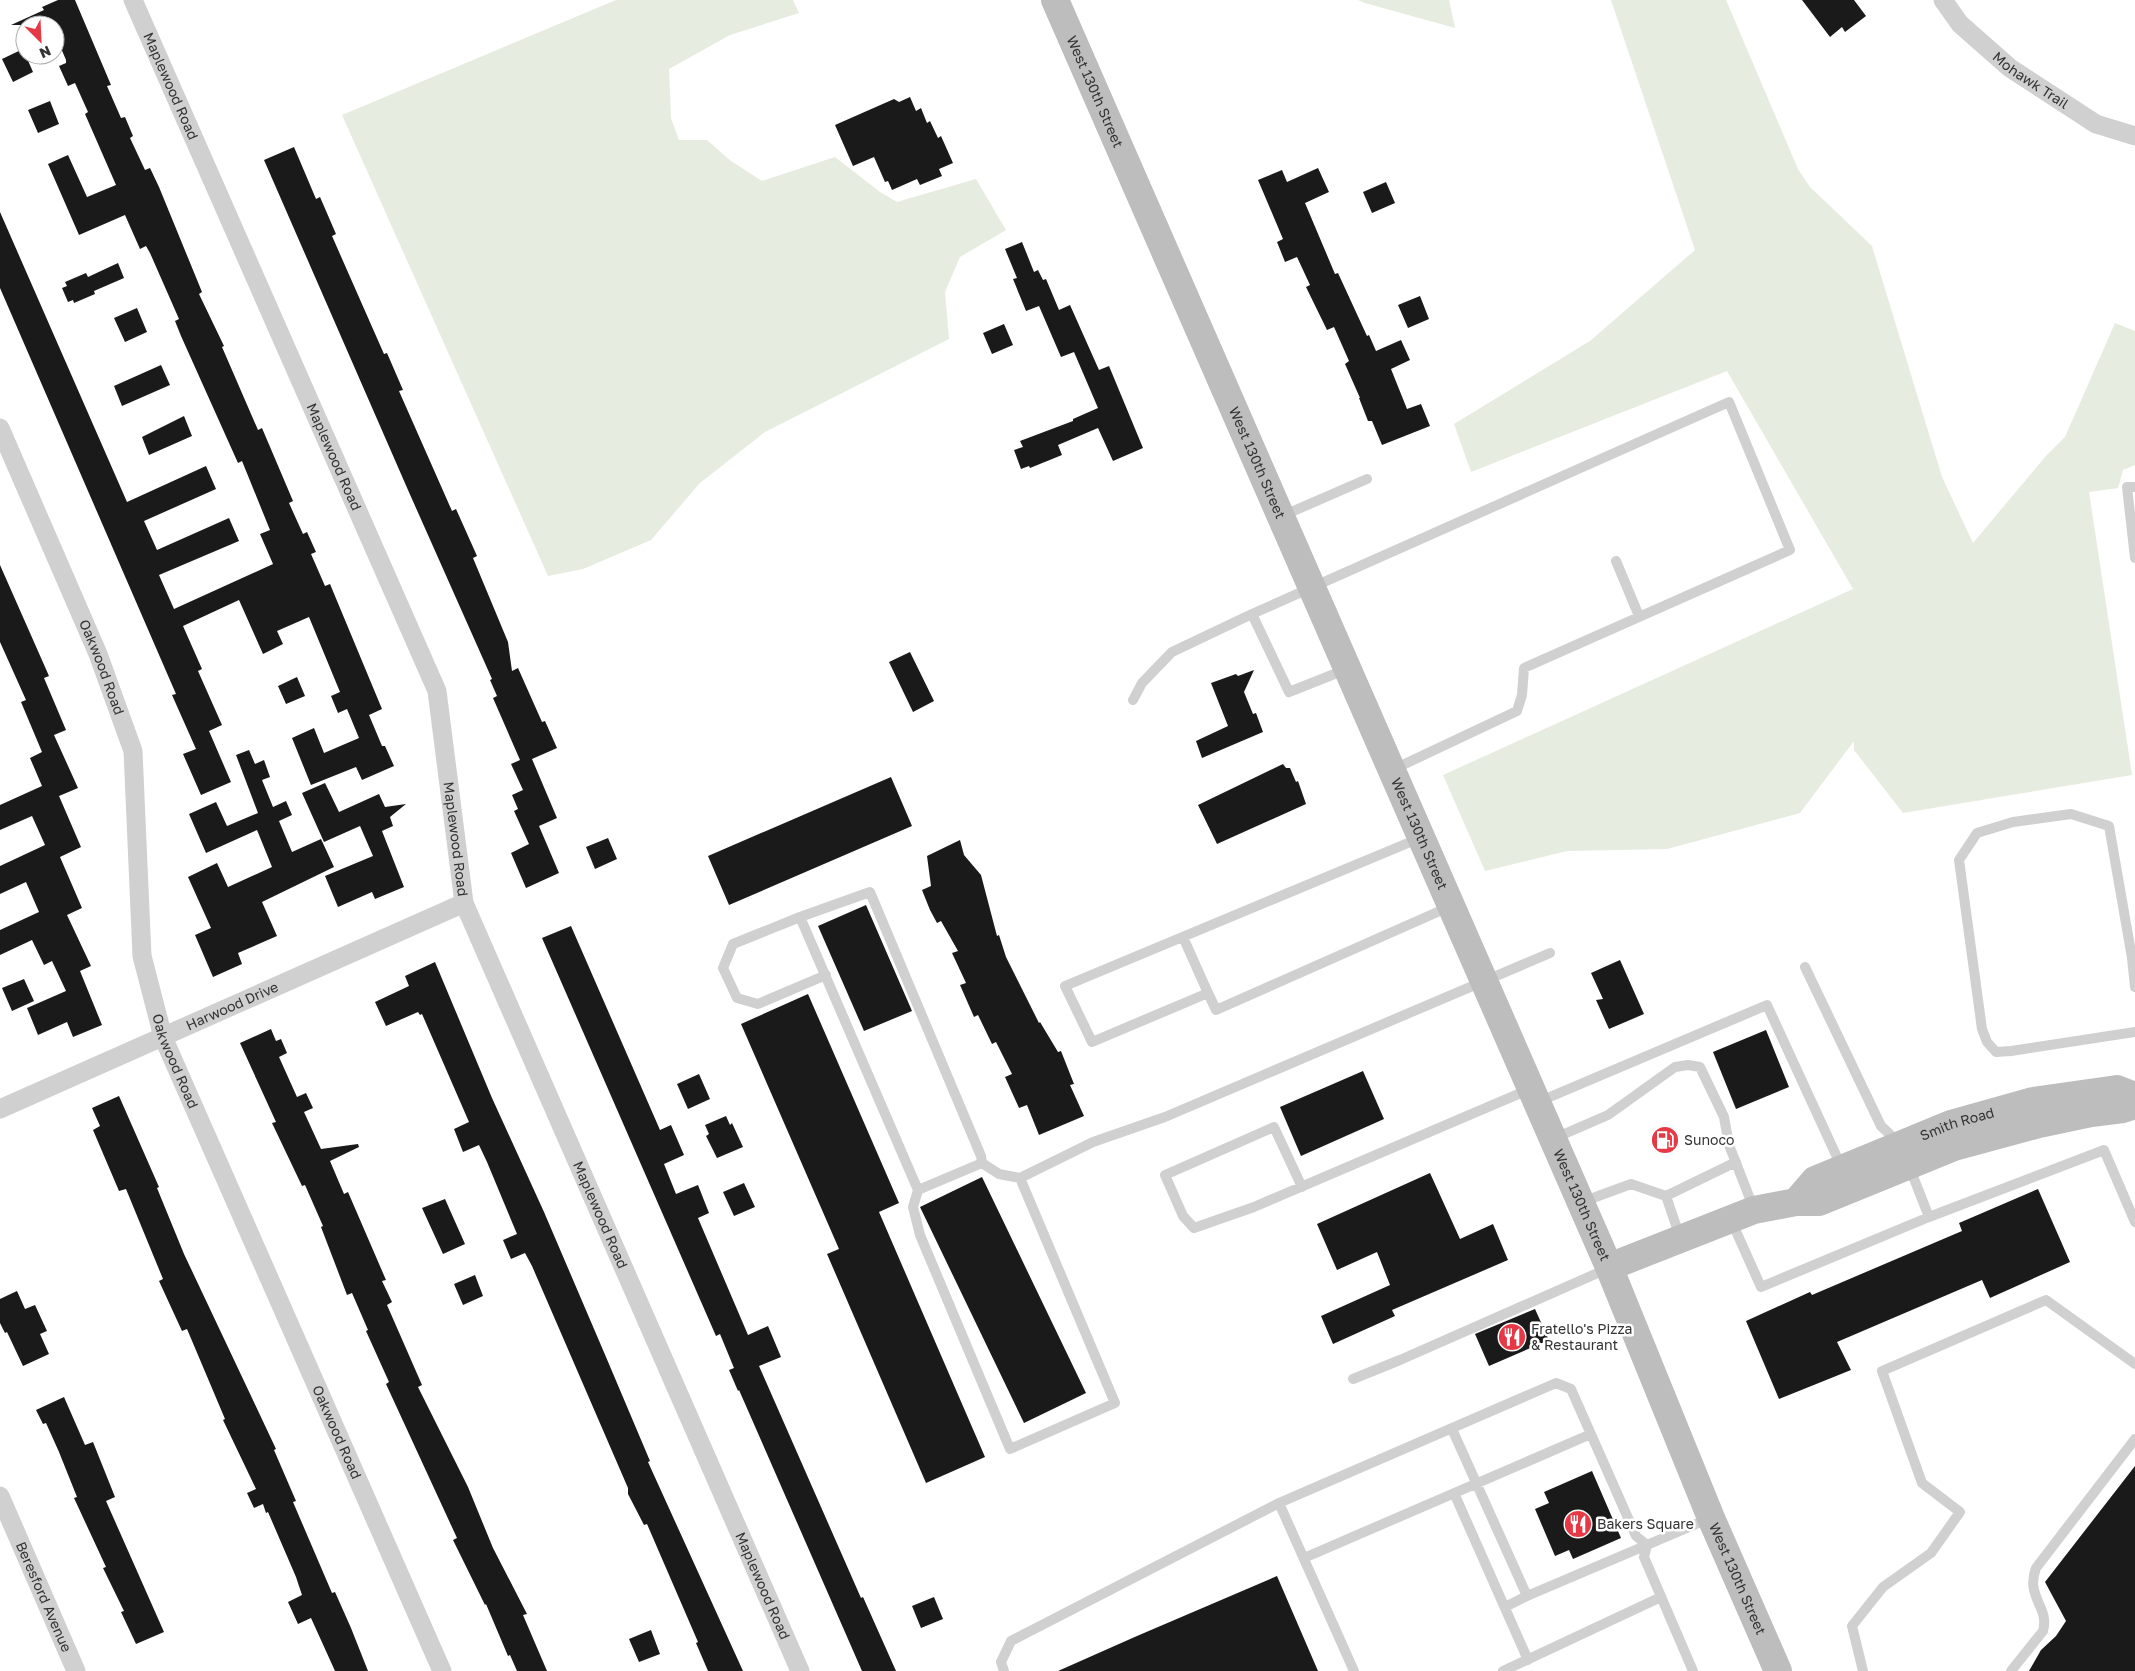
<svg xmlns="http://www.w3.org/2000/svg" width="2135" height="1671" viewBox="0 0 2135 1671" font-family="'Golos Text',sans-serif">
<rect width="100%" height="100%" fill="#fff"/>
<path fill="#e6ecdf" d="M616,0H793L799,13L730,35L669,69L671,118L679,140H707L731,161L762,181L835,157L880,192L897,202L976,179L1006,230L960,257L945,292L949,339L765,432L700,483L651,540L583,569L548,576L342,115Z
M1358,0H1449L1455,28L1365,3Z
M1611,0H1726L1798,169L1810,187L1872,246L1942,477L1973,543L2045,457L2065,437L2115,323L2135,331V465L2123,470L2118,488L2089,492L2132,775L1903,813L1854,750V741L1800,813L1667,849L1567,851L1485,871L1443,775L1853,589L1727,371L1471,472L1454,424L1590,341L1695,250Z"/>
<path fill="#1a1a1a" d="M58,0H75L111,85L107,86L121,118L125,117L133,136L130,138L145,170L150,168L159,187L202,292L199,294L224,346L222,347L258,430L262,428L293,501L289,503L303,534L307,532L316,552L311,554L325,586L330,584L382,709L369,715L382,746H385L394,766L362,780L356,767L311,785L292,738L314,728L324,753L359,738L347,709L338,713L331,696L340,692L309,617L277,631L283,644L263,654L239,600L183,626L202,669L198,671L222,725L209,731L231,782L201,795L183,754L196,749L172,695L176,694L0,288V212L127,502L206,466L216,489L144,521L157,550L229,518L239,541L159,575L174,609L273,564L260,534L270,530L242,461L238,463L181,336L175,321L179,319L150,253L146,246L140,249L125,215L79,235L48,164L68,155L87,197L116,185L85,114L88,112L75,83L68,86L59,66L66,63V60L55,34V25H11L44,10L42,7Z
M1802,0H1854L1866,16L1845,32L1842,27L1830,37Z
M23,49L33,72L13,82L2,59Z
M910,97L916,111L921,108L927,123L930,121L938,138L941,136L953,163L939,169L942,176L920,185L917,179L892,190L888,181L885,182L874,157L853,166L835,125L894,99L899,102Z
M50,101L59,124L38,133L28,110Z
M294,147L316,199L320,197L336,234L332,236L384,354L387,353L403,390L399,391L452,511L456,509L477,556L473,558L508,642L512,671L518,668L542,722L545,721L557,748L532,759L557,818L539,826L559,873L526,888L511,853L529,844L514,811L518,809L512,795L523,790L511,764L520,760L493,698L497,696L490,680L492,679L408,490L264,160Z
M1318,168L1329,192L1305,203L1335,274L1338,273L1367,336L1369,335L1376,351L1401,340L1410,360L1391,369L1407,409L1421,404L1430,426L1382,445L1372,421H1368L1359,398H1360L1345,364L1349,361L1334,327L1327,330L1306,287L1310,285L1297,257L1285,262L1277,242L1283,239L1258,180L1282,170L1287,182Z
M1386,182L1395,203L1372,213L1363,192Z
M1022,242L1034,272L1038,270L1043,280L1046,279L1059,310L1070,305L1099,370L1109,366L1143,448L1113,461L1098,428L1058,445L1062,455L1030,468L1029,466L1021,469L1014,450L1023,447L1020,441L1073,421V419L1098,408L1074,352L1061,357L1039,306L1026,311L1013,279L1017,278L1005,249Z
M118,263L124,278L94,291L95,294L74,303L73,300L68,302L62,288L67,286L65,282L86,273L88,277Z
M1420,296L1429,319L1408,328L1398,305Z
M137,308L147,332L125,342L114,318Z
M1004,324L1013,345L992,354L983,333Z
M161,365L170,385L122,406L114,386Z
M184,416L192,436L149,455L142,437Z
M0,565L49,676L44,678L66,730L54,735L78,788L59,796L81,847L60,857L82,908L67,915L91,966L80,971L102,1025L73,1037L67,1022L38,1035L27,1008L66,991L52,961L44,965L32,940L0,955V930L39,912L26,882L0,894V866L45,845L32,816L0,830V805L42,786L30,758L42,752L21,702L26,700L0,642Z
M910,652L934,701L913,712L889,662Z
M1254,670L1244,692L1253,714L1256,713L1263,732L1202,758L1196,741L1228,726L1211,683L1236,674L1238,676Z
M297,677L305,696L286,704L278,686Z
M249,750L255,764L264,760L270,777L262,780L273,807L286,801L292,815L279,821L292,852L321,839L334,867L262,902L277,936L238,953L242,964L213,977L195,935L211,928L188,877L217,863L228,887L272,867L257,830L206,853L189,814L216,802L227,826L258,813L236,755Z
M1283,764L1286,768H1290L1296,782L1298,781L1306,804L1217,844L1198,805Z
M891,777L912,826L729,905L708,856Z
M325,783L339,812L379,794L385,807L406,804L390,817L393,826L382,831L404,887L375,899L372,892L338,907L325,876L373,856L360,826L324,842L302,793Z
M608,838L617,859L595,869L586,847Z
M960,840L964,855L981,875L997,936L999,935L1006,957L1039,1023L1040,1022L1058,1052L1061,1051L1074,1084L1070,1085L1084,1116L1039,1135L1027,1105L1019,1108L1005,1077L1012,1074L996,1042L992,1044L978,1015L974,1017L960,985L966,983L952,953L958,951L941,921L937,923L930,910L922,890L931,886L927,856Z
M866,905L912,1011L864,1031L818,926Z
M571,926L660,1130L671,1125L684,1155L664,1164L676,1194L698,1185L709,1213L698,1218L748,1335L768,1326L781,1357L759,1366L861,1598L863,1597L896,1671H862L739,1390L738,1391L729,1370L734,1368L720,1334L716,1336L542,938Z
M1620,960L1644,1014L1609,1029L1596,1000L1603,999L1591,973Z
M435,962L492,1098L544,1212L606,1357L650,1461L648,1462L743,1671H708L696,1643L698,1642L647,1524L644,1525L628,1494V1488L532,1266L525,1253L511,1259L503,1240L517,1234L487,1162L479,1145L463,1152L454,1129L469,1122L422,1014L420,1015L418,1012L386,1026L375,1002L409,986L405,976Z
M24,979L34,1001L12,1011L2,988Z
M808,994L899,1203L879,1212L985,1457L926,1483L827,1254L839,1249L741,1024Z
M271,1029L276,1041L281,1039L287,1053L279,1057L297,1097L306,1093L313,1108L304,1112L321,1149L358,1144L359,1147L330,1161L344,1194L348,1192L386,1280L382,1281L392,1302L387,1305L422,1385L418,1387L468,1487L493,1548L527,1614L523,1615L547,1671H517L510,1655L508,1656L486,1604L485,1605L453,1540L457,1538L386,1384L389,1382L366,1331L368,1330L352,1293L347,1295L321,1227L323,1226L305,1185L302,1186L272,1123L276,1122L240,1043Z
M1766,1030L1789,1087L1736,1109L1713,1052Z
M1363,1071L1384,1119L1301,1156L1280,1107Z
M699,1074L710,1099L688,1109L677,1084Z
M119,1096L159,1187L157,1188L184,1254L276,1449L274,1450L296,1501L293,1502L332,1593L335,1592L351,1628L368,1671H335L311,1618L298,1624L288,1602L302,1595L296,1577L268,1512L266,1513L263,1504L254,1508L247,1493L256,1489L223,1420L225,1419L187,1329L182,1331L159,1281L163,1279L126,1189L119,1191L93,1130L100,1126L92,1108Z
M726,1116L730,1125L732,1123L743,1147L717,1158L706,1136L709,1134L705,1125Z
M1430,1173L1460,1239L1493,1224L1508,1260L1392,1310L1395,1316L1333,1344L1321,1316L1390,1285L1377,1252L1337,1270L1317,1224Z
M982,1177L1086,1393L1024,1423L920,1207Z
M744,1183L755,1207L734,1216L723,1192Z
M2038,1189L2070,1262L1990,1298L1982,1280L1837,1342L1851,1370L1779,1399L1746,1321L1810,1292L1812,1295L1962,1231L1959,1223Z
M445,1199L465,1244L443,1254L422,1208Z
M475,1275L483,1296L463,1305L454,1284Z
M17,1291L25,1309L35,1305L47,1331L40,1334L49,1354L23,1366L7,1332L5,1333L0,1323V1299Z
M1535,1309L1549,1340L1489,1366L1475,1334Z
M64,1397L85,1445L93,1442L115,1497L106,1501L164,1632L136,1644L121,1612L124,1611L103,1568L106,1567L74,1498L77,1497L59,1452L46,1423L43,1424L36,1410Z
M2135,1466V1671H2029L2041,1650L2056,1636L2066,1621L2045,1582Z
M1592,1471L1621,1538L1573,1559L1569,1550L1555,1556L1535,1509L1549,1503L1544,1492Z
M1277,1576L1318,1671H1058L1137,1636Z
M934,1597L943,1619L921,1628L912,1606Z
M651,1630L660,1654L639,1662L629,1639Z"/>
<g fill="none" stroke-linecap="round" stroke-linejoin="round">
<path stroke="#d0d0d0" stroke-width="10" d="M2135,487H2127L2135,558
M1282,516L1367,479
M1616,561L1639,616
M1347,669L1289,692L1252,614L1729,402L1790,550L1524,668L1522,695L1517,711L1392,770
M1133,700L1142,683L1172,652L1252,614
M800,917L733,944L723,968L737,998L758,1004L826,975
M1183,937L1208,993L1092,1042L1065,986L1420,838
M1805,967L1881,1126L1899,1143
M2135,987L2132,958L2109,826L2071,814L2013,822L1977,833L1959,860L1982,1029L1987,1042L1996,1052L2011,1051L2135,1032
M1208,993L1216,1010L1451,906
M1538,1102L1767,1005L1842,1168
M1555,1138L1608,1115L1675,1067L1688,1065L1700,1067L1724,1117L1729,1145L1754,1209
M1909,1166L1929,1217
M1020,1178L999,1174L982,1163L981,1156L870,892L800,917L918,1190L913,1207L920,1235L1010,1449L1115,1403L1020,1178L1093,1142L1165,1117L1550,953
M1302,1187L1274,1127L1165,1175L1183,1216L1194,1228L1254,1207L1530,1089
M918,1190L982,1163
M1582,1202L1631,1184L1666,1196
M1731,1220L1761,1287L1929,1217L2104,1150L2135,1222
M1680,1237L1666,1196L1736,1162
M1353,1379L1400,1360L1609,1268
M1452,1429L1527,1596L1647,1545L1644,1557L1693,1671
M1454,1493L1528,1660
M1304,1558L1591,1434
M1505,1607L1527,1596
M1004,1671L1001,1662L1011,1641L1279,1503
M1354,1671L1279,1503L1556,1383L1571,1389L1636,1536L1647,1545L1710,1518
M1503,1671L1661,1597
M1863,1671L1852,1626L1883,1587L1931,1553L1960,1512L1922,1483L1882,1371L2046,1300L2135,1364
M2011,1671L2043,1631C2050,1607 2025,1597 2036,1568L2135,1439"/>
<g stroke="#d0d0d0" stroke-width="19">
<path id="s1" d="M133,0L437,691L464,903L800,1671"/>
<path id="s2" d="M1943,0L1960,24L2010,68L2096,124L2135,136"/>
<path id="s3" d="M0,428L98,654L133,751L142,956L163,1037L442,1671"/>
<path id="s4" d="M0,1109L464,903"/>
<path id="s5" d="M0,1496L76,1671"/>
</g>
<g stroke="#bdbdbd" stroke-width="28">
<path id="s6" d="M1055,0L1609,1267L1711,1518L1778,1671"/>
<path id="s7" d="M1796,1202L1815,1180L1951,1124L2033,1101L2117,1089L2135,1096"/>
<path d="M1609,1267L1754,1210L1796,1202H1819L1954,1147L2039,1124L2091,1113L2123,1109L2135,1105"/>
</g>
</g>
<defs>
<symbol id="fuel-disc" viewBox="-11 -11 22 22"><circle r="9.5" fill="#e63946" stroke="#fff"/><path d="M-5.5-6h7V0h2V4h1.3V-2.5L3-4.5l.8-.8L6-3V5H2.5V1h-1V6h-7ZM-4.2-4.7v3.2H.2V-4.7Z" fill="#fff"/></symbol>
<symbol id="restaurant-disc" viewBox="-11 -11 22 22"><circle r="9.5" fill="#e63946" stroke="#fff"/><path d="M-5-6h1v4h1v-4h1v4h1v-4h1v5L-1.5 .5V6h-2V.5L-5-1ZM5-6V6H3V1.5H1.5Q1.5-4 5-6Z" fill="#fff"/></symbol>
</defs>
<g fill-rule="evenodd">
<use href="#fuel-disc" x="1649" y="1124" width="32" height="32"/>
<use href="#restaurant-disc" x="1496" y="1321" width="32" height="32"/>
<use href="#restaurant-disc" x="1562" y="1508" width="32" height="32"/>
</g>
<g text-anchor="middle" stroke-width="5" stroke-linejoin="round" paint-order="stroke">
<g font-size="14" fill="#333" stroke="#fff">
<text dy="5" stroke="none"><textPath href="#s2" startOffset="120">Mohawk Trail</textPath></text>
<text dy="5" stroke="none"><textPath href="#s1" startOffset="94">Maplewood Road</textPath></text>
<text dy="5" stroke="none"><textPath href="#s6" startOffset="100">West 130th Street</textPath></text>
<text dy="5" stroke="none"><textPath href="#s1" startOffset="499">Maplewood Road</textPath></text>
<text dy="5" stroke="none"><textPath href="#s6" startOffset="505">West 130th Street</textPath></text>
<text dy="5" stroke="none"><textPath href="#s3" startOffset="260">Oakwood Road</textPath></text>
<text dy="5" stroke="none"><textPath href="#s6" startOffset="910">West 130th Street</textPath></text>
<text dy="5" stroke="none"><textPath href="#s1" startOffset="904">Maplewood Road</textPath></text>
<text dy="5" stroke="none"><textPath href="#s4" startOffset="254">Harwood Drive</textPath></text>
<text dy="5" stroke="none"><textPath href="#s3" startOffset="665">Oakwood Road</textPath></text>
<text dy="5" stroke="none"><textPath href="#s7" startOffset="182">Smith Road</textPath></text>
<text dy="5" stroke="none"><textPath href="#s6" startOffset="1315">West 130th Street</textPath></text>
<text dy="5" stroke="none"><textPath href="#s1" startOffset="1309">Maplewood Road</textPath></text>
<text dy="5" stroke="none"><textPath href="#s3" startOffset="1070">Oakwood Road</textPath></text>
<text dy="5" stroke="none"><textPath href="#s6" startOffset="1720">West 130th Street</textPath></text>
<text dy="5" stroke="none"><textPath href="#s1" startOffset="1714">Maplewood Road</textPath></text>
<text dy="5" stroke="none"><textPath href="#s5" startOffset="110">Beresford Avenue</textPath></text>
</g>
<g font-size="14" fill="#333" stroke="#fff" text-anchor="start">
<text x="1684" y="1145">Sunoco</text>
<text x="1531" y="1334">Fratello's Pizza<tspan x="1531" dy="16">&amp; Restaurant</tspan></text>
<text x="1597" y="1529">Bakers Square</text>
</g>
</g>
<g transform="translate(40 40) rotate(156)"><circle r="24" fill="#ffffff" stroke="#adadad"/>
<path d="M0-4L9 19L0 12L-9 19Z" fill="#e63946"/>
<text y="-8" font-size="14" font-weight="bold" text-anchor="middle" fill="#333333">N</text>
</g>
</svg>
